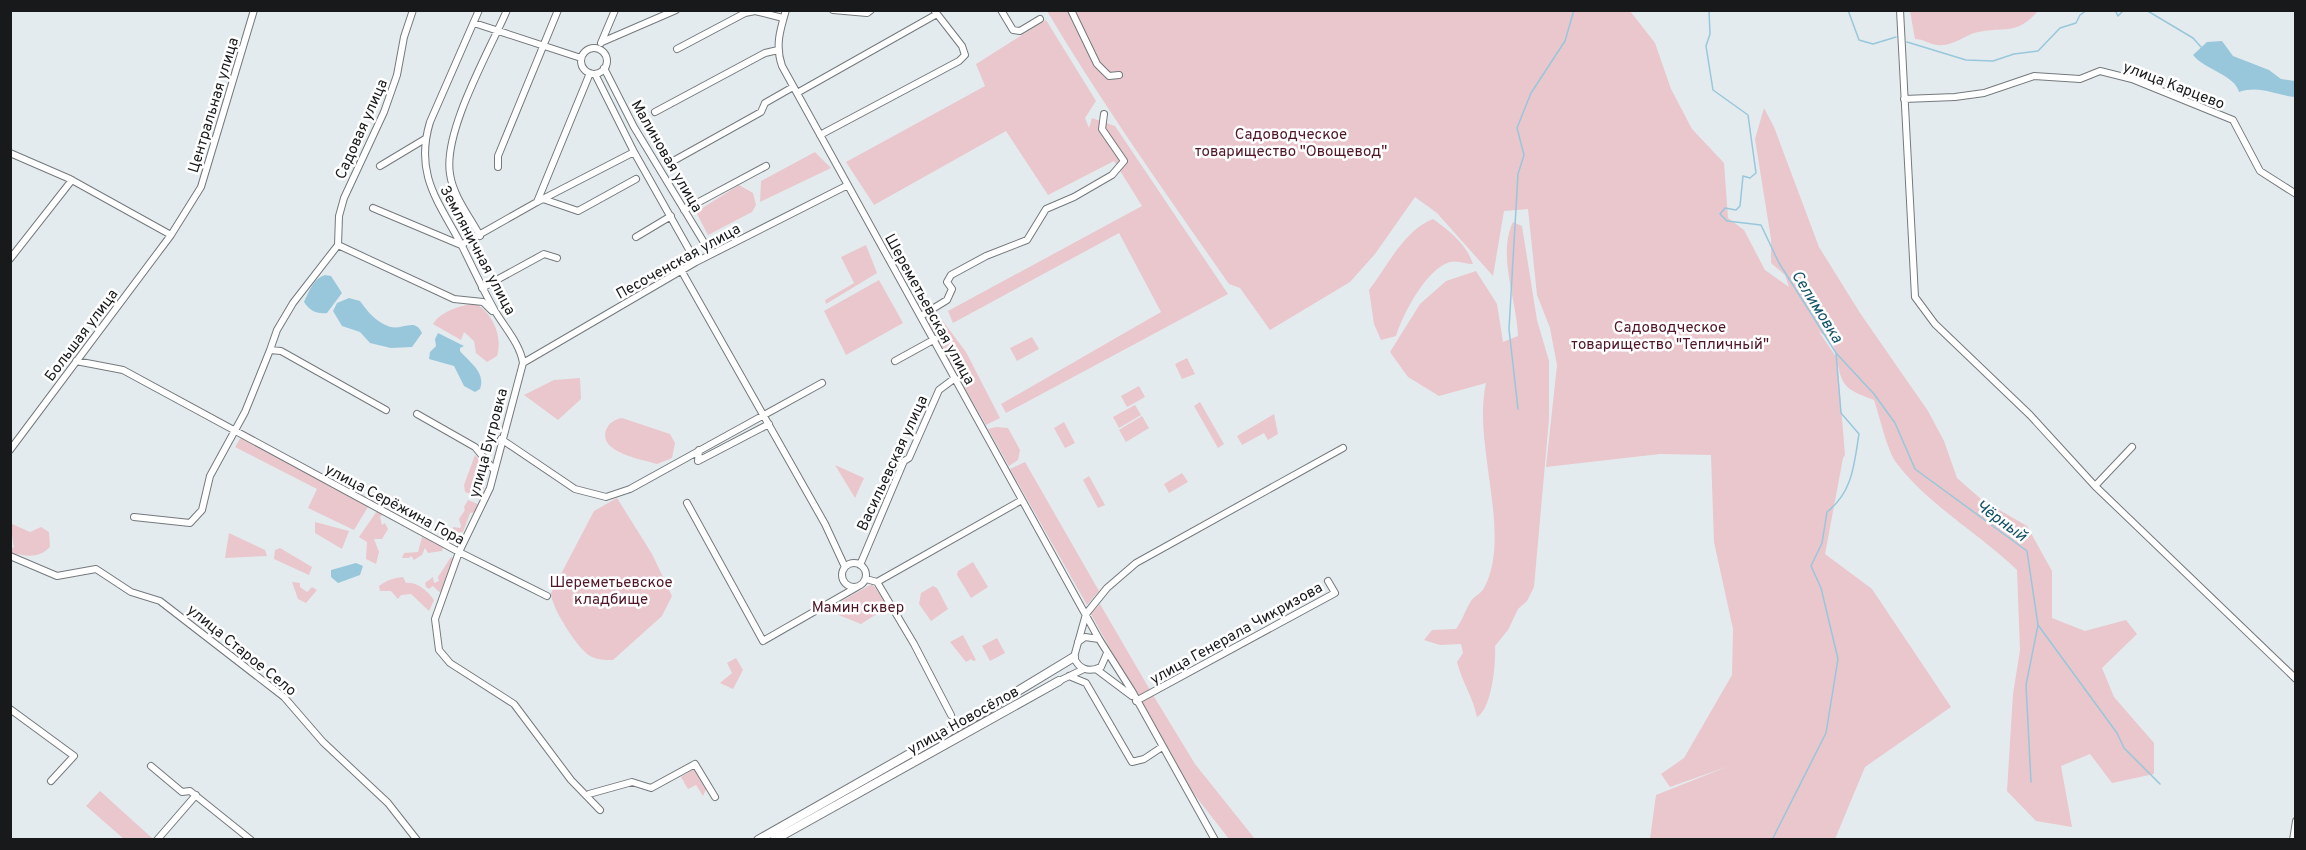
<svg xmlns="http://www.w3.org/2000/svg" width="2306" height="850" viewBox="0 0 2306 850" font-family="Overpass,sans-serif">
<rect width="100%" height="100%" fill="#e4ebee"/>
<path fill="#e9c7cc" d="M1047,11H1630L1655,43L1671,89L1692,129L1724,163L1728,218L1744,230L1765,270L1789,287L1785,275L1771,263V239L1755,139L1764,108L1774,127L1819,247L1860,313L1928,411L1944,441L1957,478L1982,500L2027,526L2052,571V618L2085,631L2126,620L2137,634L2102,668L2114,697L2154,743V774L2112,783L2090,754L2061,766L2072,827L2036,821L2007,791L2013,694L2020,650L2017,570C1980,534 1931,507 1898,465C1887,452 1880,417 1874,400C1864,396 1850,392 1844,383C1833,363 1843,346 1819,332L1837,358L1845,455L1843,458L1825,554L1872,589L1951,707L1865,767L1835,839H1650L1656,795L1729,766L1670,787L1661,774L1684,758L1732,675L1733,629L1714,542L1711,455L1660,454L1546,467L1557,365L1550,328L1537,295L1528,209L1504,211L1493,276L1437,213L1415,197L1375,254L1350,282L1270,330L1240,288L1229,284C1166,194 1103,105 1047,11Z
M1910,11V10L2038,11C2015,36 2006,26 1978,32C1964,35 1953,47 1937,45C1930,44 1923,39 1915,39Z
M1046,20L1096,101L1085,118L1089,128L1092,118L1115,126L1228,294L1006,413L1001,404L1161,312L1119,233L953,323L948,311L1142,206L1114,161L1048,195L1006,131L874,205L846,162L985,86L976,64Z
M815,152L831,168L760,202L761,181Z
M739,185L753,193L756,205L752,212L708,235L696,212Z
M1433,219C1450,231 1467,245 1473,264C1465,264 1458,260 1450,262C1426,269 1403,314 1396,336L1381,340L1374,324L1369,290C1387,267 1404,230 1433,219Z
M1513,222L1522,226L1537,320L1549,361V419L1534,587L1527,601L1518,609L1508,630L1495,646C1496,663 1492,709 1477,717C1473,697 1462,682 1457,662L1463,653L1461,644L1440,645L1424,640L1432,630L1456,629C1463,620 1465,610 1471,601C1474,596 1481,594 1484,588C1513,535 1472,444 1486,383L1439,396L1408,377L1390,352L1420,304L1446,281L1476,271L1497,304L1503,342L1518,336C1517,301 1497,255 1513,222Z
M866,245L877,273L826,304L825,300L854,283L841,257Z
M879,280L903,323L846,355L824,311Z
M475,303C493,314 503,336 497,356L487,362L476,353L474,341L464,332L461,340L433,324C441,311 460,306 475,303Z
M942,320L966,352L1000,418L986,425L928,323Z
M1032,337L1039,349L1017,361L1010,348Z
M1187,358L1195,374L1182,379L1175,364Z
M580,378L581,399L558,420L524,395L554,380Z
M1139,386L1145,397L1127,407L1121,396Z
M1200,402L1224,444L1218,448L1194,406Z
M1135,405L1141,415L1119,428L1113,417Z
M1274,414L1278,434L1268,440L1264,433L1242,445L1237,436Z
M1142,416L1149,428L1126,442L1119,430Z
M622,418L670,434L675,443L672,458L657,464C642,459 595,452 607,428C610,422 616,419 622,418Z
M1064,422L1075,443L1065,448L1054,428Z
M996,427L1008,428L1020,450L1018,460L1009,466L988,429Z
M241,437L368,507L354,530L308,508L317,489L235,447Z
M475,455C487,468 486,482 481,498L465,492L464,485Z
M1025,462L1099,591L1087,605L1010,469Z
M835,465L864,478L855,498Z
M1182,473L1188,482L1169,493L1164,484Z
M1089,476L1105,505L1098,508L1083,480Z
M617,498L652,554L672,596L662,616L613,660C605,660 597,660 590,656C577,648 551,607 551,593L594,511Z
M468,500L480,505L477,512L470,513L463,532L452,533L453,527L460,528L461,526L459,519L465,510L464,507Z
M377,511L383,514L380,517L382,525L385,523L388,529L382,539H374L379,552L376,564L366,559L367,542L359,537Z
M315,522L349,531L342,549L315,533Z
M10,523L30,532L41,527L49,532L50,547C38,559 27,556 11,553V547L14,548Z
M229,533L265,550L267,556L225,558Z
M422,537L444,545L442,551L428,553L425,548L422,555L414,560L411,556L409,558H402L404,553L418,552Z
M280,548L312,567L309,575L274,559L275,550Z
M451,557L454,559L444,590L439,592L433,586L429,589L426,587L425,583L433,577L434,583L439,581L438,577Z
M973,562L988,587L971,598L957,575L958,571Z
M403,577L406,583C416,581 428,591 434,600L429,611L411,594L401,595L398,599L391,591H380L379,586C387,580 393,578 403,577Z
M292,582L300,583V587L307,592L312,587L317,590L306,603L298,599Z
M872,584L889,606L861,624L826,610Z
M933,586L937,588L948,609L931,621L919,604L921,593Z
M1100,604L1150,690L1137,698L1091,614Z
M963,635L976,660L973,661L971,659L966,662L950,642Z
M997,638L1005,653L990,661L982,646Z
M736,658L743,670L733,689L720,683L732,673L727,663Z
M1153,695L1195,764L1255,839H1229L1187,785L1139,702Z
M696,768L707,787L703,796L696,785L688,789L681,777Z
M100,791L152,838L150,839H124L86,806Z"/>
<path fill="#98c7dc" d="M2222,41L2233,56L2269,70L2281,79L2295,81V97C2274,95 2261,85 2239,92C2235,75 2205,70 2193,55L2207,42Z
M325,275L331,276L342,293L327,313C316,314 310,311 304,302C309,291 313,279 325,275Z
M349,298L360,301C368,312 375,321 388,326C400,332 415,316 422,333L412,347L391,348L370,343L360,332L342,326L333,311L337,303Z
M438,333L464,346L460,348V351C470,363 486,372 480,389L475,392L464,386L454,366L429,359L430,352L436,346L435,339Z
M356,563L363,566L360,575L338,583L331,577V570Z"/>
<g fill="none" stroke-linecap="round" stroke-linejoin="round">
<path stroke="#98c7dc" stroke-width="1.5" d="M1709,10L1710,34L1706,46L1713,90L1748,115L1756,173L1750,178L1743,176L1740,206L1736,210L1725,208L1720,214L1727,221L1761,225L1779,263L1836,353L1841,413L1859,434C1854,464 1853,492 1827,512L1822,543L1811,566L1821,588L1838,659L1826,733L1772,840
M1848,10L1859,40L1873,44L1896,37
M2115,10L2118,16L2124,10
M2146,10L2193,38L2201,47
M1907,42L1966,60L1993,61L2014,54L2038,51L2060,28L2076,23L2080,15L2087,10
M1836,353L1874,394L1895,423L1915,469L2027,551L2038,625L2117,733L2124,748L2160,784
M1518,409L1509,329L1518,174L1524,155L1517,128L1531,93L1565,41L1574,10
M2031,782L2026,685L2038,625"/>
<defs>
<path id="minor" d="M479,10L430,122C414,175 439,202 462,246C473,268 483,290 495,311C505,328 520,344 523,363
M786,10C780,30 775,46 782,66L1099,639L1132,691L1215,840
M833,10L867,13L871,10
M1001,10L1013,30L1020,31L1040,19
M1071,10L1097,64L1109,76L1119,75
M1900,10L1915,297L1935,324L2030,415L2095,486L2296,679
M474,23L581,58
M602,42L676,10
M601,43L615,10
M581 61a13 13 0 1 1 26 0a13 13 0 1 1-26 0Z
M677,49L745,13L755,11L783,18
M604,68L634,127L711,254
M595,74L634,152L696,262
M797,93L937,14
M1904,99L1955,97L1984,93L2034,76L2080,79L2100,71L2132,79L2233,120L2260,171L2296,194
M655,112L765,53L778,50
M820,135L959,61L965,55L962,46L934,10
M10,153L70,179L171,235
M675,160L761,112L765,103L793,87
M380,166L425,139
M498,167V156L558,10
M543,199L578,211L636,179
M537,202L634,152
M373,208L461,245L537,202L590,73
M684,210L766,166
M480,236C470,217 453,196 450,174C443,131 489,52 507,10
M636,237L671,216
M338,245L454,299L483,302L492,311
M10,259L72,180
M681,270L825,524L845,567
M482,288L544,254L557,258
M921,316L947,300L952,289L947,282L951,275L986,256L1027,240L1046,209L1074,197L1112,175L1124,161L1102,129L1104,114
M270,350L277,330L293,303L338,245L339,216L344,198L384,112L397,75L404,37L413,10
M76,361L123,370L459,552L547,596
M895,361L935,339
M523,363L490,488L459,552L435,619L439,650L450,663L514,704L571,780L600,810
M523,363L696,262L848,185
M417,414L475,447L494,470
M501,439L575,489L606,497L630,489L822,383
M10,450L171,235L201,187L254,10
M699,450L698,461L769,424
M2095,486L2132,447
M687,503L763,641L857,587
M134,517L190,523L202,510L210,476L245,412L270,350L281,351L386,410
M10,556L57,576L96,569L131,592L160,601L284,697L323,742L388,803L417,840
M842 575a12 12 0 1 1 24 0a12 12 0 1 1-24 0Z
M860,565L904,461L909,458L939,390L955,378
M866,579L877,582L1022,500
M877,582L914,644L951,715
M1078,642L1085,637L1099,639
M1107,653L1101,667C1089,673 1078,669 1074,657L1086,614L1107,588L1136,563L1343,448
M1096,669L1132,696
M1069,676L1086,683L1132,762L1144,759L1162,747
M1059,681L1084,669
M1136,701L1335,593L1328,581
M10,709L74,756L51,781
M151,766L182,792L190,791L251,840
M589,794L632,782L651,788L695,764L715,797
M157,840L196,795
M2293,840L2296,821"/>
<path id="major" d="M758,840L985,711L1074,657
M774,840L1059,681"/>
</defs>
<use href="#minor" stroke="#74797c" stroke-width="8"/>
<use href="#major" stroke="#74797c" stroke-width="10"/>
<use href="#minor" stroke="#fff" stroke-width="6"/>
<use href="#major" stroke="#fff" stroke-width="8"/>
</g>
<g text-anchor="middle" stroke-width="5" stroke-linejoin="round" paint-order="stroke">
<g font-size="15" fill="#17191a" stroke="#fff">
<text transform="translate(2174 85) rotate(21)" y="5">улица Карцево</text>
<text transform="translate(213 105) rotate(-73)" y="5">Центральная улица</text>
<text transform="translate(361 129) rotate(-66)" y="5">Садовая улица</text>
<text transform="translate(667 156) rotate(60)" y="5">Малиновая улица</text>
<text transform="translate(478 250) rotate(62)" y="5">Земляничная улица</text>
<text transform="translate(678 261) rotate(-29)" y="5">Песоченская улица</text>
<text transform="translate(930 309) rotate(61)" y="5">Шереметьевская улица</text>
<text transform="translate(81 335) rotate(-53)" y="5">Большая улица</text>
<text transform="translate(488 443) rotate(-75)" y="5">улица Бугровка</text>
<text transform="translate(892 463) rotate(-65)" y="5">Васильевская улица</text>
<text transform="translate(395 504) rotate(28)" y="5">улица Серёжина Гора</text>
<text transform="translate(1236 633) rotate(-29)" y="5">улица Генерала Чикризова</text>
<text transform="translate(242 650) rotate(39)" y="5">улица Старое Село</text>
<text transform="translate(963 720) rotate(-29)" y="5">улица Новосёлов</text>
</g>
<g font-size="15" fill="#501626" stroke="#fff">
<text x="1291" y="139">Садоводческое<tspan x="1291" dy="17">товарищество "Овощевод"</tspan></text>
<text x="1670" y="332">Садоводческое<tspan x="1670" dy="17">товарищество "Тепличный"</tspan></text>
<text x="611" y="587">Шереметьевское<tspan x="611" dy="17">кладбище</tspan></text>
<text x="858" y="612">Мамин сквер</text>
</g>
<g font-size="16" font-style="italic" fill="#135167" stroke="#fff">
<text transform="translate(1818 306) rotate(58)" y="6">Селимовка</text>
<text transform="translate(2002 520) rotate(36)" y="6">Чёрный</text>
</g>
</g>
<rect width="2306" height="850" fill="none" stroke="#17191a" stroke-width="24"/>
</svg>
